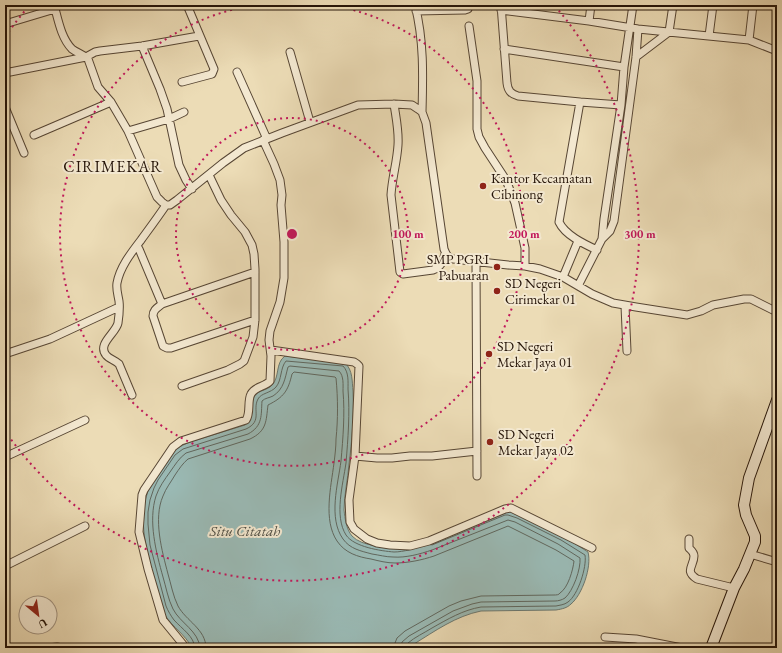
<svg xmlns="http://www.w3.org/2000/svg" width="782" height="653" viewBox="0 0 782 653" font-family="'EB Garamond',serif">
<rect width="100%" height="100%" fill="#ecdcb6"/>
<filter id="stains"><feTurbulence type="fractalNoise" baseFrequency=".005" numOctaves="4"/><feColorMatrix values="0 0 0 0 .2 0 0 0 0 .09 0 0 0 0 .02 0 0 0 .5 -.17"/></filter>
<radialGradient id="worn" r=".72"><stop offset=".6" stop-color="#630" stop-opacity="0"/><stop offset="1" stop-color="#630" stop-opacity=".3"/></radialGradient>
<path fill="#9abab5" stroke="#6b7870" d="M285,356L345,363C353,370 352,382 353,391C354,415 352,441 349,464C348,479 344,495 344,510C345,518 346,529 352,536C362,547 387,547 401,548L509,511L563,536L588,552C592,567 582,595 571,604C567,608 562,609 556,610L481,611C456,616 435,631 414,644L408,648H192C185,634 173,628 165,615C160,606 159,595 156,585C147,554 136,518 150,486L172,453C178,447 183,445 190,442L245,425C255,419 250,409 253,399C256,390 267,391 272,385C280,377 275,363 285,356Z"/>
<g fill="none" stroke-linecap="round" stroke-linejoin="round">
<path stroke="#60675e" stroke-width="1" d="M195,648C194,636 182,629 174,620C171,616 168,611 166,606L150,545L148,524V512L150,500L154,488L158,480L175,455L183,449L246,429C263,421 252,410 258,399C261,393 271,393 276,387C282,380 280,368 286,361L343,366C349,372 348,382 348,389C350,413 348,439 346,463C343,484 334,516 346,535C354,547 381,551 394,552C399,552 404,551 409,550
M200,648C199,631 180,623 173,609C168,599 166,587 163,577C156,552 148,521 156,496C159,487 165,479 170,472C175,465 179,458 186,453L248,434C263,426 261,415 262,401C265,398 269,398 273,396C284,389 285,378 288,367L290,366L339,371C344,376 343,385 343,391C345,414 343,438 341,461C338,484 328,518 343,539C350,549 361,551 372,554C379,555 386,557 393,557C406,558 420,554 432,550L508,520L515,522L558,544L580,558C581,569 573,591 565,598C562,600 558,601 555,601L481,602L472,604L453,611L409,636L402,642L401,648
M206,648C206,629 186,621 178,606C173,596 171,584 168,574C162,551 153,519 163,496C166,488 171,482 175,475C179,469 183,463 188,459L250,439C267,431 266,421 268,405C284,397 288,391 292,374L294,372L335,377L336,378C338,399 338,419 336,439C336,447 335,455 334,463C331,487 323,520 337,541C345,553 358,557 371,559C379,561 387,563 395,563C408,563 422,560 434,556L508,526L556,550L574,561C573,570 568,588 560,593C559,595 556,595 554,595L481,596L461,601L449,606L405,631L397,638L395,643V648
M406,648V645L408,643C415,637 424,633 432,628C448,619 463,610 481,607L556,606C560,605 564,605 568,602C578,595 587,567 585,555L561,540L517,518L508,515H505L432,545"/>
<defs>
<path id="street" d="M54,5C58,19 61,38 72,49C77,53 83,54 88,59L98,87L111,102L128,131L157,197L162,202L166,205H170L177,200L223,163L244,148L282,133L358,105L394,104L412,105L418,109L422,112L426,123L444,249C446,254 447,257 453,259L508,265L525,266L540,269L563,277L592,294L613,303L636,307L687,315L701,311L713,305L744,299H751L777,312
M415,5C424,41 423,75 422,112
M501,5L507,83C508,91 511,94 518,96L580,102L559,222C565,235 584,244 597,250
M501,10L589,21L638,29L749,40L777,51
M416,11L465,10L468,9V5
M589,21L591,5
M5,24L55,9
M469,26L477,81V129L479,137L485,148L506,180L515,203L525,248V266
M709,36L713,5
M749,40L753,5
M142,46L160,89L167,109L179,165L186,180L192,189
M504,49L624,67
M290,52L310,122
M636,57L669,32L673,5
M237,72L267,139
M5,73L86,57L95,52L100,51L142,46L199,36
M182,82L212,74L214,69L187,5
M580,102L621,105
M394,104C396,118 399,131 398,145C397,162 392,178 391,195L400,272L403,274L433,270C441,267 443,261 445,254
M5,107L24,153
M128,131L169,119L184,112
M34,135L111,102
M602,239L604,219L621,105L624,67L633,5
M139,249L162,304C157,308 153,310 153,316L163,346L167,348H171L255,320
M476,261L477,476
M563,277L578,241
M578,286L602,239L610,231L614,221L636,57L638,29
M162,304L255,272
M625,306L627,351
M271,350L354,362L357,364L359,366L355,456L349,500L350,522L354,529L367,539L377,543L390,545L410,546L429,541L505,509L511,508L592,548
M5,354L50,339L119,307
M182,386L228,370L240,364L244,361L253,337L255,320V269L254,254L252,245L245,232L231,215L221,200L209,175
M132,395L119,364C115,360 109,359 106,355C97,344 116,333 118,323C119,316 120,309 119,301C118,295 116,289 117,283C120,267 131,253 141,240C149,229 158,217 166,205
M355,456L377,458H392L410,456H432L477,451
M5,457L85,420
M689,539V548C691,550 694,552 694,556C694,566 684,571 697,579L734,588
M750,554L777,562
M5,566L85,526
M605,637L636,639L682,648
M48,648L57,647L62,648
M186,648L163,620L148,569L139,532L142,495L144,490L173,447L181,441L246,420C251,413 247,401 251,394C255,386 265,387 270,381L271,356L269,340L270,331L280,302L284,278V242L281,205L282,195L280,180L274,164L263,140"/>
<path id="secondary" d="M711,648L734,588L744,569L755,542V536L746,515L744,505L749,478L777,400"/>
</defs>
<use href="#street" stroke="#574634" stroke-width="9"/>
<use href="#secondary" stroke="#251408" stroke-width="12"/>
<use href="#street" stroke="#f3e8d0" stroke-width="7"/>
<use href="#secondary" stroke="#f3e8d0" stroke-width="10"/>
</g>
<g fill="none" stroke="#c2185b" stroke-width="2" stroke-dasharray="2 4">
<circle cx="292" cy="234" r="116"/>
<path d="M330 5A232 232 0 1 1 254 5"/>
<path d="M5 37A348 348 0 0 1 29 6M555 6A348 348 0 1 1 5 431"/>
</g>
<g fill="#8f2418" stroke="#f3e8d0" stroke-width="1.5">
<circle cx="483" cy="186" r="4"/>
<circle cx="497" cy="267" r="4"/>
<circle cx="497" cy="291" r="4"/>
<circle cx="489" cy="354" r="4"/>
<circle cx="490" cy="442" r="4"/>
</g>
<g text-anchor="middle" stroke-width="4" stroke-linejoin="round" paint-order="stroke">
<g font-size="14" fill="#251408" stroke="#f3e8d0" text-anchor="start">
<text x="491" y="183">Kantor Kecamatan<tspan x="491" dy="16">Cibinong</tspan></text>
<text x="489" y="264" text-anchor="end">SMP PGRI<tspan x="489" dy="16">Pabuaran</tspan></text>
<text x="505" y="288">SD Negeri<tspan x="505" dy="16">Cirimekar 01</tspan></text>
<text x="497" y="351">SD Negeri<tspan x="497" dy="16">Mekar Jaya 01</tspan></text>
<text x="498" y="439">SD Negeri<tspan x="498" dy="16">Mekar Jaya 02</tspan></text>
</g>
<g font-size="15" font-style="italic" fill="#4e4e45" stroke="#f3e8d0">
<text x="245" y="536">Situ Citatah</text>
</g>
<g font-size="16" letter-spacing="1" fill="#251408" stroke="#f3e8d0">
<text x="113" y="172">CIRIMEKAR</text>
</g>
</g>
<circle cx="292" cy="234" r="6" fill="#c2185b" stroke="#f3e8d0" stroke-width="2"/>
<g font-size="12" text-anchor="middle" font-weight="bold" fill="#c2185b" stroke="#f3e8d0" stroke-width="4" stroke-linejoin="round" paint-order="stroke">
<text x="408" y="238">100 m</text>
<text x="524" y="238">200 m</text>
<text x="640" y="238">300 m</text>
</g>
<rect width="782" height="653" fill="none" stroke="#ecdcb6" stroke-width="20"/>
<rect x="6" y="6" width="770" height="641" fill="none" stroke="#251408" stroke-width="2"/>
<rect x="10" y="10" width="762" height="633" fill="none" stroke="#251408"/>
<g transform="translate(38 615) rotate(151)"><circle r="19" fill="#f3e8d0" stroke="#a19380"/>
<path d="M0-3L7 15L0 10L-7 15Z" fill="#8f2418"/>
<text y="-6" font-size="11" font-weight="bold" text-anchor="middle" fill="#251408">U</text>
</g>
<rect width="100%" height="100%" filter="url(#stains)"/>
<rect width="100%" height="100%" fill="url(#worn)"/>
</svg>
